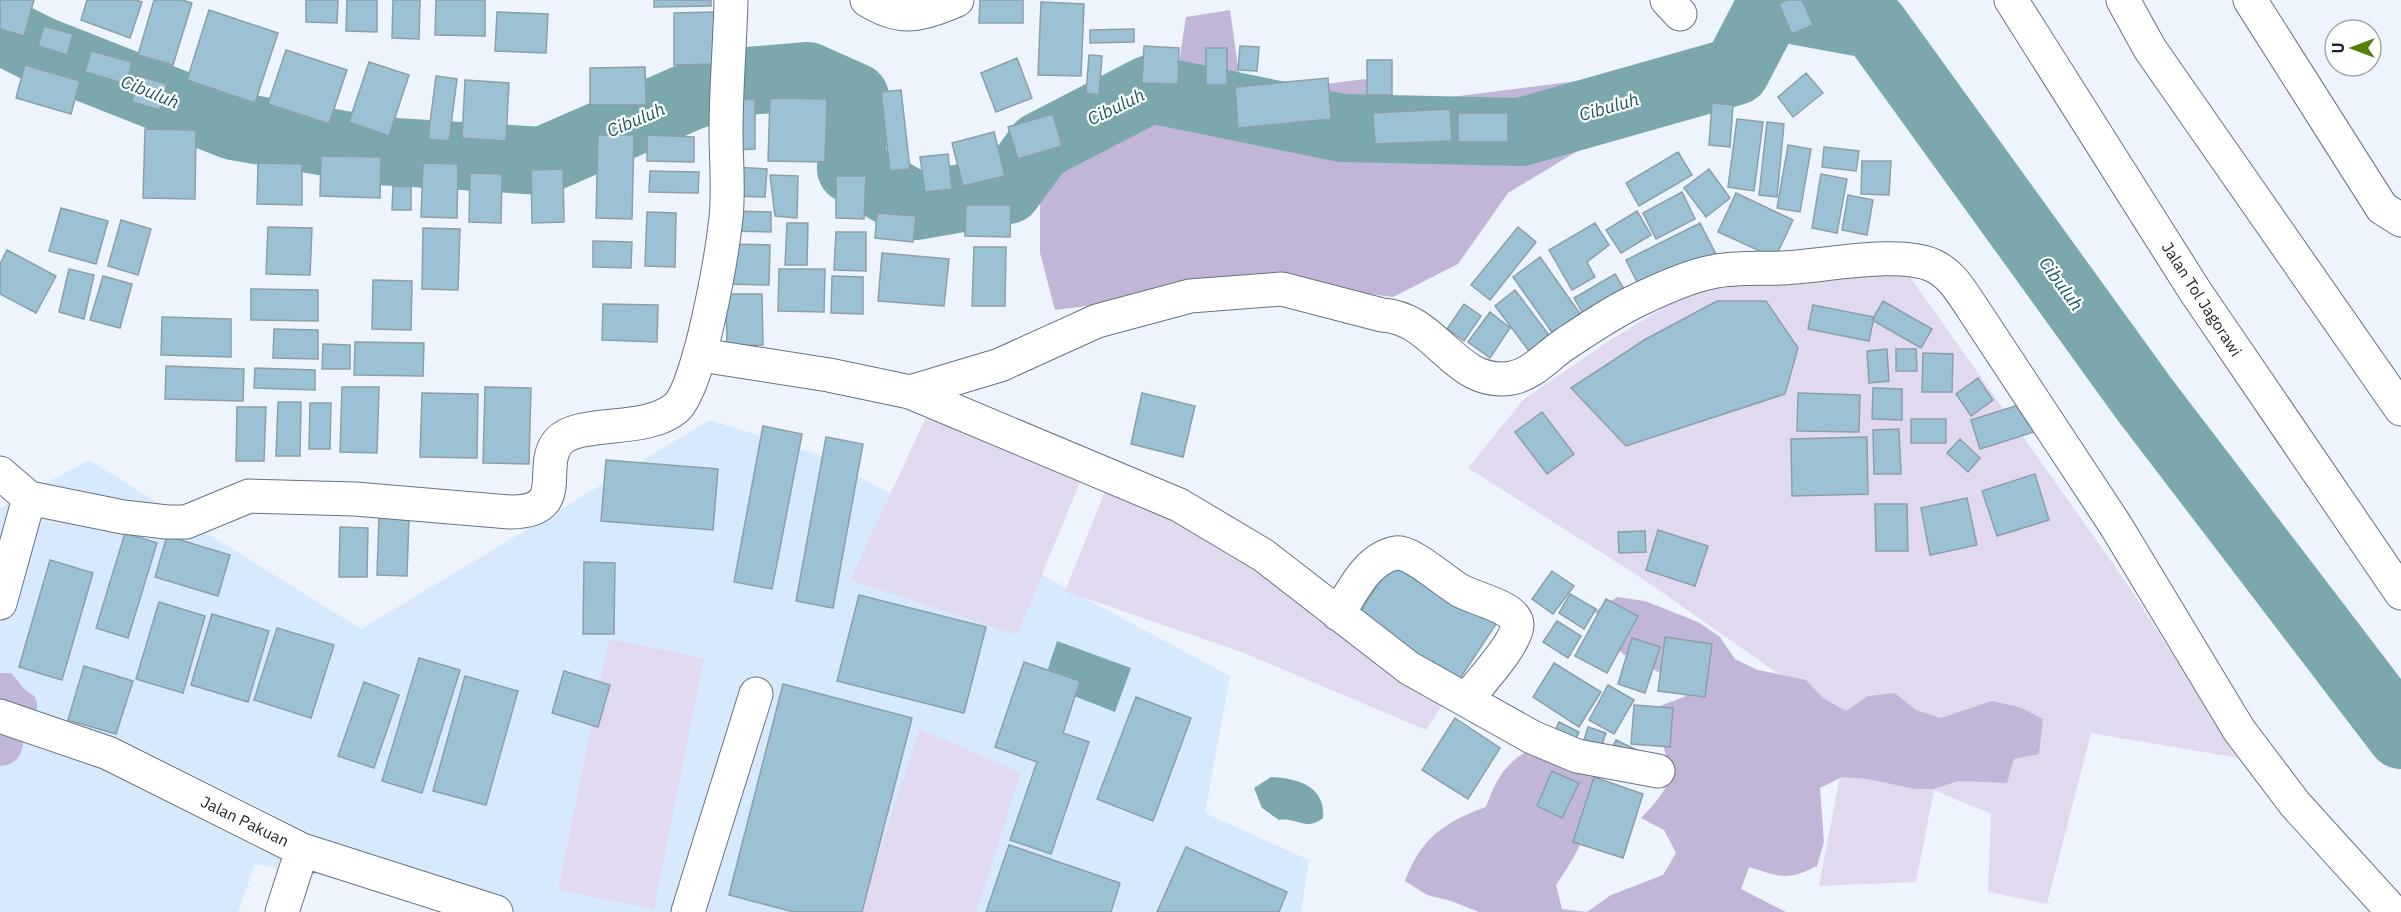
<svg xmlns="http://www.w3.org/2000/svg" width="2401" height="912" viewBox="0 0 2401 912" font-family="'IBM Plex Sans',sans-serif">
<rect width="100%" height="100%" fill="#edf4fd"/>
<path fill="#d7e9fd" d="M710,420L816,454L1230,676L1205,813L1309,860L1301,912H443L447,899L255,864L238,912H0V508L89,460L361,629Z"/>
<path fill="#e1daef" d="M1898,260L2128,585L2238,758L2091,733L2047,904L1988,892L1991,814L1934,790L1916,882L1819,886L1844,755L1783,677L1643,579L1468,468L1523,400L1604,344L1722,272Z
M928,413L1083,475L1017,635L850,580Z
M1109,481L1223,540L1446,699L1426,730L1244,653L1065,591Z
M609,639L704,658L654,909L558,890Z
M920,729L1021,773L976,912H859Z"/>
<path fill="#c1b6d7" d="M1230,10L1242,95L1365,79L1388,105L1585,80L1601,137L1508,193L1458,264L1393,297L1279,282L1055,310L1040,253V146L1103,82L1177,75L1186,17Z
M1617,597L1645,601L1698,622L1720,637L1735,659L1758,670L1806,680L1823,698L1846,711L1868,696L1895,693L1916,710L1941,718L1992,701L2019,707L2043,719L2039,754L2014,759L2007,783L1958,781L1934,789H1915L1868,779L1842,777L1820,788L1824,842L1817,866C1788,881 1780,877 1749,867L1741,889L1786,912H1479L1451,901L1427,895L1405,881C1421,838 1444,822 1486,807C1498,774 1507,761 1538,745L1600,772C1596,815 1581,850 1556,885L1562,909L1587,912L1611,895L1663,875L1676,853L1664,830L1641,818C1678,780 1672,776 1658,728L1651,734L1660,706L1686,696L1670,678L1623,654L1607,636L1595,611Z
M0,673H11C15,677 18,681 21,685C29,696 38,692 37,709L24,722C23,743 26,764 0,766Z"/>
<path fill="#7ba8ac" d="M1057,641L1131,668L1115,712L1043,684Z
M1271,777C1297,778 1326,786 1323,818C1305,832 1298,817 1279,820L1262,808L1254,788Z"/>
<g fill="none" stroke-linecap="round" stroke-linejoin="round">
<path stroke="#7ba8ac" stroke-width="68" d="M0,30L38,49L233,126L379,151L542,161L689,97L735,82L808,76L855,97L851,169L916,206L1008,190L1040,146L1150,89L1342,128L1521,132L1736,71L1770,6L1874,25L2145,400L2401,735"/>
</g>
<path fill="#9bc2d4" stroke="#8c9fa7" stroke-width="1.5" d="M0,0H34L24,36L0,29Z
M87,0H135L142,2L130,38L81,20Z
M154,0H182L192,3L173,65L138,55Z
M306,0H338L337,23L306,22Z
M347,0H377V32L346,31Z
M393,0H420L419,39L392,38Z
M436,0H485V36L435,35Z
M654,0H711V6L654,7Z
M980,0H1023V23H979Z
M1788,0H1802L1813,25L1792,34L1779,4Z
M1041,2L1084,4L1081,76L1038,75Z
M209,10L278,33L255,103L187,80Z
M497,12L548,14L546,53L495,51Z
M715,12L716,64L674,65V13Z
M44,26L73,34L67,55L38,46Z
M1134,29V42L1090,43V30Z
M1144,46L1179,48L1178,84L1142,83Z
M1240,46L1259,47L1257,71L1238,70Z
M1206,48H1227V85H1206Z
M286,50L347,70L329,124L268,104Z
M91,51L132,62L126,84L85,72Z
M1089,55L1102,56L1099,95L1086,93Z
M1017,58L1032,98L996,112L981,73Z
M1367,60H1392V95H1367Z
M369,62L409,75L389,136L349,122Z
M25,65L80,81L71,114L16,98Z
M645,67L646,105H590V68Z
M1806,73L1823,93L1793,117L1778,97Z
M139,76L167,84L160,110L132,102Z
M436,76L457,79L449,141L428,139Z
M1328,78L1331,119L1238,128L1235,87Z
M465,80L509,83L506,141L462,138Z
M901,90L910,169L890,171L881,92Z
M770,98L827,99L825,162L768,161Z
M735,99H755V149L736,150Z
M1712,103L1733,105L1730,147L1709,145Z
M1450,109L1452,141L1375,144L1373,113Z
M1458,113H1508V142H1458Z
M1053,114L1062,146L1018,159L1008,127Z
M1737,119L1763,122L1754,191L1728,187Z
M1767,122L1784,124L1777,197L1759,195Z
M145,129L196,130L195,199L143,198Z
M994,132L1005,176L963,186L952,143Z
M598,135H634L632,219L596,218Z
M647,135L694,137V162L647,161Z
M1788,145L1811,149L1800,212L1777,208Z
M1824,147L1859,151L1856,171L1822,167Z
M1678,152L1692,175L1639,206L1626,183Z
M948,154L952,189L925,192L920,157Z
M321,156L381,157L380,198L320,196Z
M1862,161H1891L1889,195L1861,194Z
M258,163L302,164V205L257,204Z
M423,163L458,164L457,218L421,217Z
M734,167L767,169L765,197L733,196Z
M563,169L564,222L532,223L531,170Z
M1709,169L1730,198L1706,217L1684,188Z
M650,171L699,172L698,193L649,192Z
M470,173L502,174L501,223L469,222Z
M1821,174L1847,179L1837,233L1812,228Z
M770,175L798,176L797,218L775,216Z
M836,176H866L864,219L836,218Z
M393,186L411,187V210H392Z
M1682,192L1695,219L1656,239L1643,213Z
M1736,193L1793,220L1775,258L1718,232Z
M1848,195L1873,200L1867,235L1842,230Z
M966,205H1011L1010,237L965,236Z
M61,208L108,221L96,264L49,251Z
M728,211L771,212V232L726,231Z
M1637,211L1651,235L1621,253L1606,230Z
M647,212L676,213L675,267L645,266Z
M877,213L916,216L913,242L875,238Z
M121,220L151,229L138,275L108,266Z
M787,223H808L807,265H785Z
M1595,223L1609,245L1587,262L1595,277L1572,290L1549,250Z
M1700,223L1718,258L1644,296L1626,260Z
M268,227L312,228L310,275L266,274Z
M1518,227L1536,242L1490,300L1471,285Z
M423,228L460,229L458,290L422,289Z
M836,232H866V271L834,270Z
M593,241L632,242L631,268L593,267Z
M725,244L770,245L769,285L724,284Z
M974,247H1006L1005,306H972Z
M7,250L56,276L36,313L0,294V264Z
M882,253L949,259L944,306L878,301Z
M1540,257L1581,315L1554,335L1513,277Z
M69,269L94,275L84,319L59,312Z
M779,269H825L824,312L778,311Z
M1615,274L1627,294L1586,319L1574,298Z
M103,276L132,284L120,328L90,320Z
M832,276L863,277V314L831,313Z
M373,280L412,281L411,330L372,329Z
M251,289L318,290V321L251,320Z
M1515,290L1552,339L1532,355L1495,306Z
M726,294H762L763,345L727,346Z
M1717,301H1766L1798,348L1785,394L1626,446L1571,388L1646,339Z
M1883,301L1932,329L1921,348L1872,320Z
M603,304L658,305L657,342L602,340Z
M1464,304L1481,316L1464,341L1447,329Z
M1813,305L1874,317L1869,341L1808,329Z
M1490,312L1510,328L1490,358L1468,342Z
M162,317L231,319V357L161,355Z
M274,329L318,330V359L273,358Z
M355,342L424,343L423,376L354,375Z
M323,344L350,345V369H322Z
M1887,349L1889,381L1869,383L1867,351Z
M1896,349H1916L1917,371H1896Z
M1923,353L1953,354L1952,392H1922Z
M166,366L244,369L243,401L165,399Z
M255,368L315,370V390L254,388Z
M1978,378L1993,400L1971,416L1956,394Z
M342,387H379L377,453L340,452Z
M485,387L531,388L529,464L483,463Z
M1873,388L1902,389V420L1872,419Z
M422,393L478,394L477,458L420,457Z
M1142,393L1195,406L1183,457L1131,444Z
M1798,393L1860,395L1859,432L1797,431Z
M278,402H301L300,456H276Z
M310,403H331L330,449H309Z
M2025,403L2034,432L1980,449L1971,420Z
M237,407H266L264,461H236Z
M1542,412L1574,454L1547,474L1515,432Z
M1911,419H1946V443H1911Z
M763,426L802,434L772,589L734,582Z
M1899,429L1901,474H1874L1873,430Z
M826,437L863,444L833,608L796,601Z
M1867,437L1868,494L1792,496L1791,439Z
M1960,439L1980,458L1968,472L1947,453Z
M606,460L718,469L713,530L601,521Z
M2035,474L2049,520L1997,536L1982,491Z
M1967,498L1977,545L1930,555L1921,508Z
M1875,504H1907L1908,551H1876Z
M379,515L409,516L407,576L377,575Z
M340,527L368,528L367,577H339Z
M1658,530L1708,546L1695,586L1646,570Z
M1645,531L1646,552L1619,553L1618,532Z
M125,533L157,543L128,638L96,628Z
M167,536L230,555L218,596L155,577Z
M1395,556L1500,618L1457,683L1356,619Z
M50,560L93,573L62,680L19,667Z
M584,562L615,563L614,634H583Z
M1552,571L1574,586L1553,614L1532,599Z
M1570,594L1596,609L1584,629L1559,613Z
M859,595L986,627L964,713L837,681Z
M1606,599L1638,616L1607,673L1575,656Z
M159,602L205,616L183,693L136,679Z
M212,614L269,631L248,702L191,685Z
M1557,621L1581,636L1568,658L1543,642Z
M277,628L334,645L311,718L254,700Z
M1665,637L1712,644L1705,697L1658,691Z
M1632,638L1660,647L1645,693L1618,684Z
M419,658L460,670L422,793L382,781Z
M1024,662L1080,681L1063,733L1089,742L1051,854L1010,840L1037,762L995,747Z
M1554,663L1601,692L1579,727L1533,697Z
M84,666L133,681L116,734L68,720Z
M564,671L610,685L598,727L552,713Z
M465,676L518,691L486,805L433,791Z
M364,682L399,695L374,768L338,756Z
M783,684L912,718L862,912H794L729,895Z
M1608,685L1634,700L1614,734L1589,720Z
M1136,697L1191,718L1153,821L1097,799Z
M1634,705L1673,708L1670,747L1631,744Z
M1455,718L1500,748L1468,799L1422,770Z
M1559,722L1579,732L1572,746L1552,737Z
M1588,727L1606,733L1598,756L1581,750Z
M1616,740L1637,750L1633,759L1611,750Z
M1552,771L1579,783L1562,818L1537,806Z
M1594,777L1643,794L1623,858L1573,842Z
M1009,845L1120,883L1111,912H986Z
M1186,847L1287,892L1279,912H1157Z"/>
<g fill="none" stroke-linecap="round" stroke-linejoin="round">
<defs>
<path id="minor" d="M867,0C902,22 921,15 957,0
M1667,0L1680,14
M701,355L829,375L910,392L1179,505L1263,555L1409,668L1532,737L1577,756L1658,771
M910,392L1000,365L1097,321L1190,296L1282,289L1382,315C1438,318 1454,388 1512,378C1533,374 1548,355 1565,344C1589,328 1614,311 1640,299C1661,289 1689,276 1712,272C1735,267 1758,269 1780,268C1820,267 1899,249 1934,266C1951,274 1961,291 1971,306L2116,526L2239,730L2295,804L2393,912
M0,473L29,498L123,517L167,522H186L249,496L355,499L510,512C572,512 536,466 559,441C580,419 645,434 676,408C700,387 722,254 726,218C729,189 726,160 726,131C726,88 730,44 731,0
M0,603L29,498
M1338,614C1353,591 1366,559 1396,553C1410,550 1445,582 1461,591C1475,599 1517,607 1517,625C1517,643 1478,685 1466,700
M0,716L108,753L302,850L496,912
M282,912L302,850
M688,912L756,694"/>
<path id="highway" d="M2011,0L2195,291L2401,593
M2123,0L2150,49L2401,409
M2250,0L2382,208L2401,220"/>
</defs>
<use href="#minor" stroke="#687380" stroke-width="35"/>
<use href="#highway" stroke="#687380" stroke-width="35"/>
<use href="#minor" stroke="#fff" stroke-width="33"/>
<use href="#highway" stroke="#fff" stroke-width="33"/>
</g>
<g text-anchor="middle" stroke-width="4.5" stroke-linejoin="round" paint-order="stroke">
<g font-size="16" fill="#1f2429" stroke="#fff">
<text transform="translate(2202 299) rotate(57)" y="6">Jalan Tol Jagorawi</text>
<text transform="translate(245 821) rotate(26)" y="6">Jalan Pakuan</text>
</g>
<g font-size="18" font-style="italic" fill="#19595e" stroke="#fff">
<text transform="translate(150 92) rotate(22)" y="6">Cibuluh</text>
<text transform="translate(1116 107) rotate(-26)" y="6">Cibuluh</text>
<text transform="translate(1609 107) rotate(-16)" y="6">Cibuluh</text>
<text transform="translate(636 120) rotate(-23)" y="6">Cibuluh</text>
<text transform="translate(2061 284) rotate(54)" y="6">Cibuluh</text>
</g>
</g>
<g transform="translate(2353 48) rotate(270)"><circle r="28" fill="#ffffff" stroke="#a5a7a9" stroke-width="1.5"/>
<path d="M0-4.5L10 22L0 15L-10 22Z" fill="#53800b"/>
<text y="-9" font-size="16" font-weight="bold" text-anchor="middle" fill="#1f2429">U</text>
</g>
</svg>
